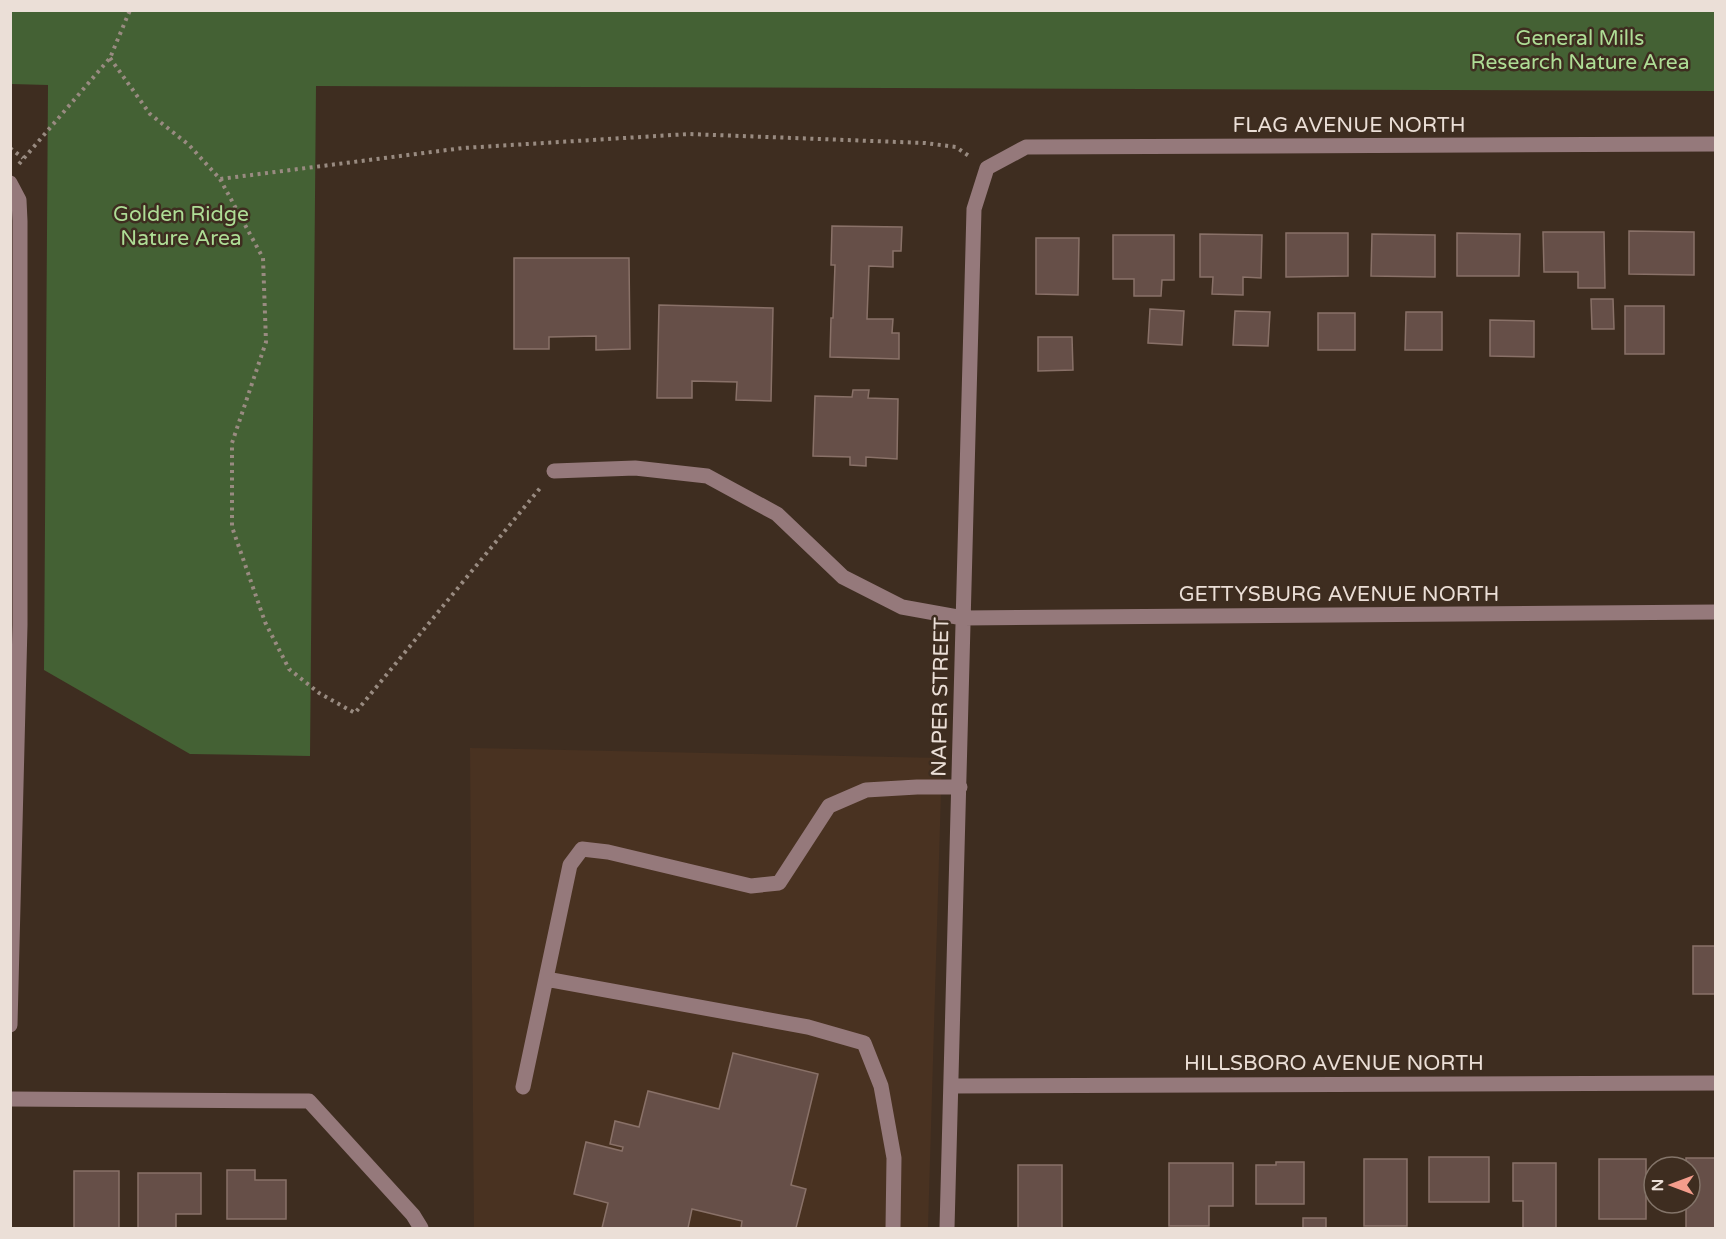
<svg xmlns="http://www.w3.org/2000/svg" width="1726" height="1239" viewBox="0 0 1726 1239" font-family="'Varela Round',sans-serif">
<rect width="100%" height="100%" fill="#3e2d20"/>
<path fill="#493221" d="M470,748L942,758L928,1228H474Z"/>
<path fill="#446134" d="M11,10H1715L1716,91L316,86L310,756L190,754L44,670L48,85L11,84Z"/>
<path fill="#664f48" stroke="#897168" stroke-width="1.5" d="M832,226L902,227L901,251H893V267L869,266L867,319H893L892,333H899V359L830,357L831,318H833L835,265H831Z
M1629,231L1694,232V275L1629,274Z
M1543,232H1604L1605,288H1578V272H1544Z
M1286,233H1348V276L1286,277Z
M1457,233L1520,234L1519,276H1457Z
M1200,234L1262,235L1261,278L1243,277V295L1212,294L1213,277H1200Z
M1372,234L1435,235V277L1371,276Z
M1113,235H1174V280H1162L1161,296H1134V279H1113Z
M1036,238H1079L1078,295L1036,294Z
M514,258H629L630,349L596,350V336L549,337V349H514Z
M1591,299H1613L1614,329H1592Z
M659,305L773,308L771,401L736,400L737,382L692,381V398H657Z
M1625,306H1664V354H1625Z
M1150,309L1184,311L1182,345L1148,343Z
M1235,311L1270,312L1268,346L1233,345Z
M1406,312H1442V350H1405Z
M1318,313H1355V350H1318Z
M1490,320L1534,321V357L1490,356Z
M1038,337H1072L1073,370L1038,371Z
M853,390H869L868,398L898,399L897,459L866,457V466L850,465V457L813,456L815,396L852,397Z
M1693,946H1716V994H1693Z
M733,1053L818,1074L791,1185L806,1189L796,1228H741L742,1221L692,1209L688,1228H602L608,1203L574,1194L586,1142L622,1151L623,1147L610,1144L615,1121L639,1127L648,1091L719,1109Z
M1429,1157H1489V1202H1429Z
M1686,1158H1716V1228H1686V1203H1690V1167H1686Z
M1364,1159H1407V1226H1364Z
M1599,1159H1646V1219H1599Z
M1276,1162H1304V1204H1256V1165H1276Z
M1169,1163H1233V1206H1209V1226H1169Z
M1513,1163H1556V1228H1523V1201H1513Z
M1018,1165H1062V1228H1018Z
M227,1170H255V1180H286V1219H227Z
M74,1171H119V1228H74Z
M138,1173H201V1214H176V1228H138Z
M1303,1218H1326V1228H1303Z"/>
<g fill="none" stroke-linecap="round" stroke-linejoin="round">
<path stroke="#998b81" stroke-width="4" stroke-dasharray="3 4.5" stroke-linecap="butt" d="M110,58L150,114L189,145L220,179L463,148L689,134L925,143L956,147L969,156
M10,148L23,158
M19,164L110,58L130,10
M220,179L263,258L266,342L232,443V527L265,622L289,669L319,693L355,713L541,487"/>
<path stroke="#95797b" stroke-width="15" d="M10,183L19,200L20,221V625L10,1025
M554,471L635,468L707,476L777,514L843,577L902,607L963,618L1716,612
M546,979L808,1027L864,1043L881,1086L894,1158L893,1228
M952,1086L1716,1083
M523,1087L570,865L582,849L608,852L751,886L779,883L829,806L866,790L917,787H960
M10,1099L309,1101L413,1215L421,1228
M947,1228L974,209L987,168L1026,147L1716,144"/>
</g>
<g text-anchor="middle" stroke-width="5" stroke-linejoin="round" paint-order="stroke">
<g font-size="21" fill="#aedd95" stroke="#3e2d20">
<text x="1580" y="45">General Mills<tspan x="1580" dy="24">Research Nature Area</tspan></text>
<text x="181" y="221">Golden Ridge<tspan x="181" dy="24">Nature Area</tspan></text>
</g>
<g font-size="21" fill="#ebdfd7" stroke="#3e2d20">
<text x="1349" y="132">FLAG AVENUE NORTH</text>
<text x="1339" y="601">GETTYSBURG AVENUE NORTH</text>
<text transform="translate(940 697) rotate(-89)" y="7">NAPER STREET</text>
<text x="1334" y="1070">HILLSBORO AVENUE NORTH</text>
</g>
</g>
<rect width="1726" height="1239" fill="none" stroke="#ebdfd7" stroke-width="24"/>
<g transform="translate(1672 1185) rotate(270)"><circle r="28" fill="#3e2d20" stroke="#837469" stroke-width="1.5"/>
<path d="M0-4.5L10 22L0 15L-10 22Z" fill="#f49d8c"/>
<text y="-9" font-size="16" font-weight="bold" text-anchor="middle" fill="#ebdfd7">N</text>
</g>
</svg>
